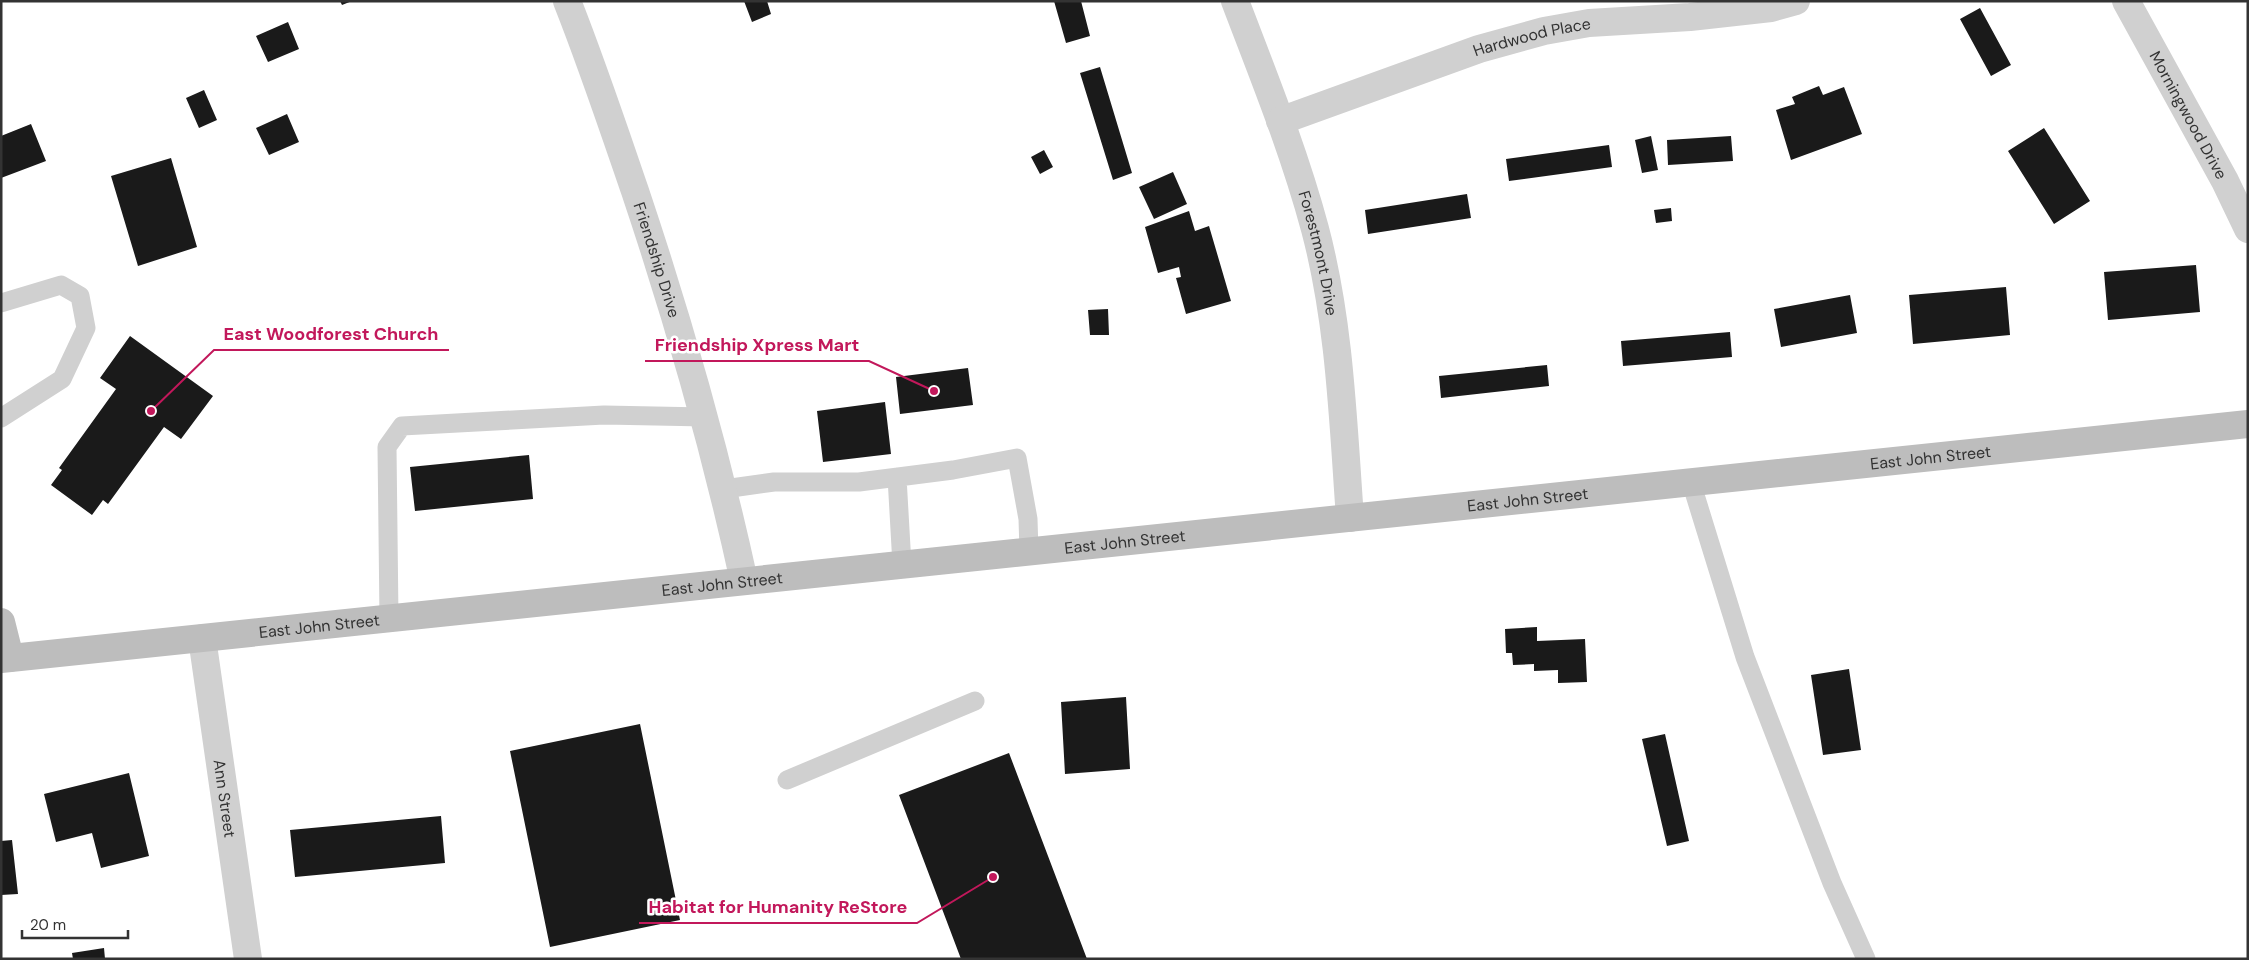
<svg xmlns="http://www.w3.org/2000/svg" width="2249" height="960" viewBox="0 0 2249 960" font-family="'DM Sans',sans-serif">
<rect width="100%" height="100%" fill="#fff"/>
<path fill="#1a1a1a" d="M340,1H352L342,5Z
M744,1H767L771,14L752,22Z
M1054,1H1081L1090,36L1066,43Z
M1980,8L2011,65L1991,76L1960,19Z
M288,22L299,49L268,62L256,36Z
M1100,67L1132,173L1113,180L1080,73Z
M1819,86L1823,95L1844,87L1862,134L1791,160L1776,110L1795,104L1792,97Z
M204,90L217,120L199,128L186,98Z
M287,114L299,142L269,155L256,128Z
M31,124L46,161L1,178V136Z
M2044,128L2090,201L2054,224L2008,151Z
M1651,136L1658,170L1642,173L1635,140Z
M1731,136L1733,161L1668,165L1667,140Z
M1609,145L1612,167L1509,181L1506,159Z
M1044,150L1053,167L1040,174L1031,157Z
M171,158L197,247L138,266L111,176Z
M1173,172L1187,204L1154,219L1139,187Z
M1467,194L1471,218L1368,234L1365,210Z
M1671,208L1672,221L1656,223L1654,210Z
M1189,211L1195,231L1209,226L1231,301L1186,314L1176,278L1181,277L1179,267L1158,273L1145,227Z
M2196,265L2200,312L2108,320L2104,272Z
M2006,287L2010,335L1913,344L1909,295Z
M1850,295L1857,333L1781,347L1774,309Z
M1108,309L1109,335H1090L1088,310Z
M1730,332L1732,357L1623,366L1621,341Z
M130,336L213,396L181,439L164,427L108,504L103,500L92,515L51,485L62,470L59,468L116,389L100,378Z
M1547,365L1549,386L1441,398L1439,376Z
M968,368L973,405L900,414L896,377Z
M885,402L891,454L823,462L817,411Z
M529,455L533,499L415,511L410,467Z
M1537,627V641L1585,639L1587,682L1558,683V670L1534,671V664L1513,665L1512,653H1506L1505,629Z
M1849,669L1861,750L1823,755L1811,675Z
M1126,697L1130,769L1065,774L1061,702Z
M640,724L680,920L550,947L510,751Z
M1665,734L1689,841L1667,846L1642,739Z
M1009,753L1087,959H961L899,795Z
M129,773L149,856L101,868L92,833L56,842L44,794Z
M441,816L445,863L295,877L290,830Z
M12,840L18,894L1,895V841Z
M104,948L105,959H73L72,953Z"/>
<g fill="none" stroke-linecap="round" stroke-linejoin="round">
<path stroke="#d0d0d0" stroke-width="19" d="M1,303L61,285L80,296L86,328L62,379L1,418
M897,477L902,565
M1691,482L1745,657L1832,883L1866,959
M724,489L774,482H859L953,470L1017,458L1028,519L1029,551
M389,618L387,447L402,426L604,415L706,417
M787,780L975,701"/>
<g stroke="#d0d0d0" stroke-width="28">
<path id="s1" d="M567,1C592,64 613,127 635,191C678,319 715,448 744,581"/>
<path id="s2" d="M1235,1C1264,77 1294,151 1315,229C1340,323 1343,422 1350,518"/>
<path id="s3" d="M2126,1L2225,181L2248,229"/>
<path id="s4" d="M1280,121L1479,49L1544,31L1589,23L1690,17L1771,8L1796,1"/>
<path id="s5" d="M202,638L248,959"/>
</g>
<g stroke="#bdbdbd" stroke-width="28">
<path d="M1,622L10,658"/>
<path id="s6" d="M1,659L2248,424"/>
</g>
</g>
<g text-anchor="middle" stroke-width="5" stroke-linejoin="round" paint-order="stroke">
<g font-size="16" fill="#333" stroke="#fff">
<text dy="6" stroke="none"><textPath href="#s4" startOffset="266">Hardwood Place</textPath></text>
<text dy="6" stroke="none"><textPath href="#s3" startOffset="130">Morningwood Drive</textPath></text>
<text dy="6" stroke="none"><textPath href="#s2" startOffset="266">Forestmont Drive</textPath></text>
<text dy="6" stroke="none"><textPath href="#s1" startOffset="274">Friendship Drive</textPath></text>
<text dy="6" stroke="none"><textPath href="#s6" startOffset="1940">East John Street</textPath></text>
<text dy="6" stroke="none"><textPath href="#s6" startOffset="1535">East John Street</textPath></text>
<text dy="6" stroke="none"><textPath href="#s6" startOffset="1130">East John Street</textPath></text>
<text dy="6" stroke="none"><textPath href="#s6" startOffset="725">East John Street</textPath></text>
<text dy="6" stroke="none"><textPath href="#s6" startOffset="320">East John Street</textPath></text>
<text dy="6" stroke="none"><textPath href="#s5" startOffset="162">Ann Street</textPath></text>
</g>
</g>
<path fill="none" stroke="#c2185b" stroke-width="2" d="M151 411L214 350H449M934 391L869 361H645M993 877L917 923H639"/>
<g fill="#c2185b" stroke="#fff" stroke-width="2">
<circle cx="151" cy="411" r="5"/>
<circle cx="934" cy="391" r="5"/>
<circle cx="993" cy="877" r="5"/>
</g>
<g font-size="18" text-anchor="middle" font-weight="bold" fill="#c2185b" stroke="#fff" stroke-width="5" stroke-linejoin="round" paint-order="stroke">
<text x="331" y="340">East Woodforest Church</text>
<text x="757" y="351">Friendship Xpress Mart</text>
<text x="778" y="913">Habitat for Humanity ReStore</text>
</g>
<rect width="2249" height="960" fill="none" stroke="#333333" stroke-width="5"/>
<path d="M22 930v8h106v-8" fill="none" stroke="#333333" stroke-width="2.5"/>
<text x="30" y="930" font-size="15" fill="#333333" stroke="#ffffff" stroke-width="4" paint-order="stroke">20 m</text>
</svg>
